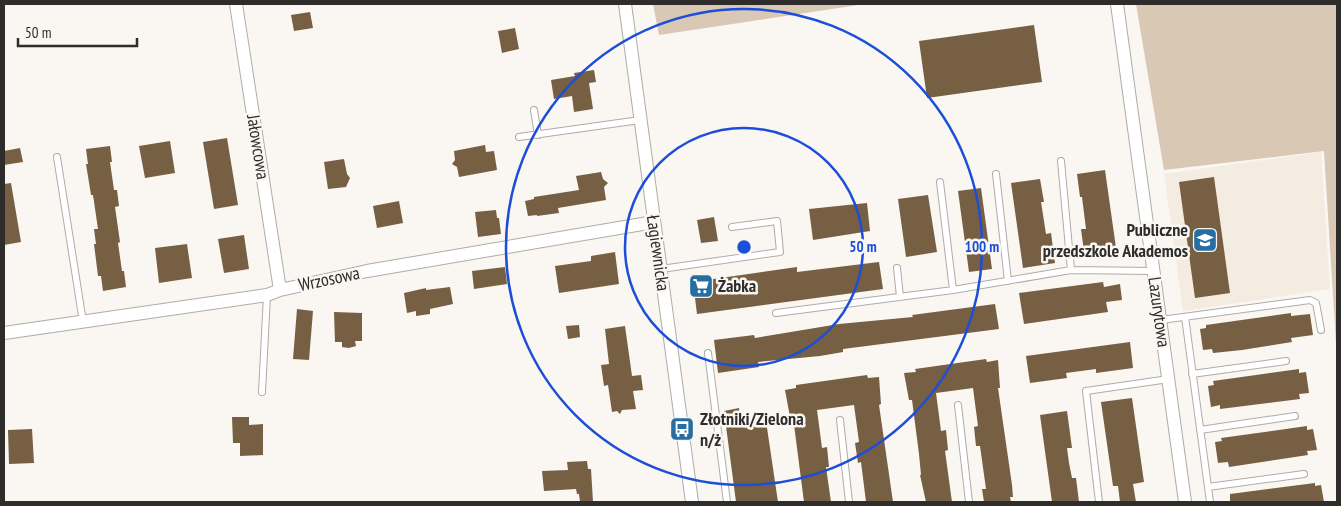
<svg xmlns="http://www.w3.org/2000/svg" width="1341" height="506" viewBox="0 0 1341 506" font-family="'PT Sans Narrow',sans-serif">
<rect width="100%" height="100%" fill="#faf6f2"/>
<path fill="#f5ece1" d="M1321,152L1330,289L1183,311L1164,174Z"/>
<path fill="#d8c8b4" d="M653,4H865L659,35Z
M1136,4H1337V360L1324,151L1164,170Z"/>
<path fill="#765f42" d="M310,12L313,28L294,31L291,15Z
M1034,25L1042,82L927,98L919,41Z
M515,28L519,49L502,53L498,31Z
M594,70L596,82L589,83L593,109L574,112L572,96L554,99L551,80L575,76L574,73Z
M227,138L238,205L214,209L203,142Z
M170,141L175,173L145,178L139,146Z
M485,145L486,152L494,151L497,170L459,177L457,167L452,164L455,160L454,151Z
M110,146L112,162H110L114,190H117L119,206L115,207L120,242L118,243L122,271H124L126,287L103,291L101,276H98L94,244H96L94,229H98L93,195H91L86,164H88L86,149Z
M20,148L23,162L4,165V151Z
M344,159L347,174L350,178L346,187L328,189L324,162Z
M1105,170L1117,255L1085,259L1081,229H1086L1082,197H1080L1077,174Z
M601,172L603,179L608,183L604,187L606,200L558,208L559,213L537,216V215L528,216L525,201L534,199V197L579,190L576,176Z
M1214,177L1230,293L1195,298L1179,182Z
M1040,179L1044,202H1041L1046,234L1051,233L1055,263L1023,268L1011,183Z
M11,183L21,242L4,245V184Z
M981,188L992,269L969,272L958,191Z
M928,195L937,252L906,257L898,199Z
M399,201L403,223L377,228L373,206Z
M867,203L870,231L813,240L809,209Z
M496,210L497,218H499L501,234L478,237L475,212Z
M714,217L718,241L701,243L697,220Z
M244,235L249,269L224,273L218,239Z
M187,244L192,278L159,283L155,248Z
M615,252L619,284L559,293L555,266L591,261V256Z
M879,262L883,289L697,314L693,282L797,267V272Z
M505,267L507,284L474,289L472,271Z
M1103,282L1104,287L1120,284L1122,300L1106,302L1108,312L1024,324L1019,293Z
M450,287L453,304L430,309V314L416,316V311L407,313L404,293L426,288V290Z
M995,304L999,329L843,349V352L820,356L758,362L759,367L718,373L714,340L754,335L755,338L839,324L913,317L912,315Z
M297,309L313,311L309,360L293,359Z
M334,312L362,313V341H355L356,346L349,348L342,347V342H335Z
M1291,313V316L1310,314L1313,335L1291,338L1292,342L1242,350L1213,353L1212,349L1203,350L1200,329L1206,328V325Z
M579,325L580,337L568,339L566,326Z
M625,326L632,376L641,375L643,390L633,391L636,409L622,410L620,414L617,411L612,412L608,385L604,386L601,365L609,364L605,329Z
M1130,342L1133,368L1096,373V369L1066,373L1067,378L1030,383L1026,356Z
M986,359L987,362L998,360L1000,388H998L1012,485L1013,497H1010L1011,502H984L982,489H986L980,446H976L974,427L978,426L973,388L936,393L941,431L946,430L948,450L945,451L952,502H926L920,475H921L919,454L912,400H909L904,373L916,372L915,369Z
M1299,369V373L1306,372L1309,393L1299,394L1300,399L1220,409V405L1211,407L1208,386L1214,385L1213,381Z
M867,375L868,378L879,377L881,404L879,405L893,502H866L861,462L858,463L855,443L859,442L854,405L817,410L822,448L827,447L829,467H826L831,502H804L793,417H790L785,390L796,388V385Z
M1132,398L1144,482L1133,484L1136,502H1120L1118,486H1113L1101,402Z
M739,408L741,425L766,421L778,502H736L724,411Z
M1067,411L1072,448H1067L1069,463L1072,478H1076L1079,502H1052L1040,415Z
M232,417H249V425L263,424V455L240,456V443H233Z
M1307,426V430L1313,429L1317,450L1307,451L1308,455L1229,467L1228,462L1218,463L1215,442L1222,441L1221,438Z
M32,429L34,463L9,464L8,430Z
M587,461L588,469H591L593,502H580L579,494H577L576,489L544,491L542,471L568,470L567,462Z
M1315,483V486L1321,485L1324,502H1230V494Z"/>
<g fill="none" stroke-linecap="round" stroke-linejoin="round">
<defs>
<path id="service" d="M534,110L538,135
M519,137L640,120
M57,157L83,322
M1061,161L1071,270
M996,174L1008,281
M940,182L953,290
M897,268L900,297
M661,269L780,252L777,221L732,227
M776,313L953,290L1071,270L1153,271
M1185,317L1210,502
M1161,320L1310,300L1316,303L1321,330
M708,353L727,502
M1192,374L1286,361
M262,392L267,295
M958,405L969,502
M840,420L849,502
M1200,430L1295,416
M1208,487L1304,474
M1099,502L1086,391L1169,379"/>
<path id="minor" d="M236,4L280,290
M625,4L692,502
M1117,4L1185,502
M4,333L267,295L280,290L367,271L654,222"/>
</defs>
<use href="#service" stroke="#afaca8" stroke-width="8"/>
<use href="#minor" stroke="#afaca8" stroke-width="14"/>
<use href="#service" stroke="#fff" stroke-width="6"/>
<use href="#minor" stroke="#fff" stroke-width="12"/>
</g>
<g fill="none" stroke="#1d4ed8" stroke-width="2.5">
<circle cx="744" cy="247" r="119"/>
<circle cx="744" cy="247" r="238"/>
</g>
<defs>
<symbol id="school-square" viewBox="-11 -11 22 22"><rect x="-9" y="-9" width="18" height="18" rx="4" fill="#266ea2" stroke="#faf6f2"/><path d="M0-5L7-2L0 1L-7-2ZM-4 1L0 2.5L4 1V4Q0 6-4 4Z" fill="#fff"/></symbol>
<symbol id="supermarket-square" viewBox="-11 -11 22 22"><rect x="-9" y="-9" width="18" height="18" rx="4" fill="#266ea2" stroke="#faf6f2"/><path d="M-6-5.5h2.5l.6 2H6L4.5 2H-2.5L-4.4-4H-6ZM-1.5 3.2a1.3 1.3 0 1 0 .1 0ZM3 3.2a1.3 1.3 0 1 0 .1 0Z" fill="#fff"/></symbol>
<symbol id="bus-square" viewBox="-11 -11 22 22"><rect x="-9" y="-9" width="18" height="18" rx="4" fill="#266ea2" stroke="#faf6f2"/><path d="M-5-6H5V4H4V6H2V4H-2V6H-4V4H-5ZM-3.5-4V0h7V-4ZM-3.5 1.2v1.5H-2V1.2ZM2 1.2v1.5H3.5V1.2Z" fill="#fff"/></symbol>
</defs>
<g fill-rule="evenodd">
<use href="#school-square" x="1191" y="226" width="28" height="28"/>
<use href="#supermarket-square" x="687" y="272" width="28" height="28"/>
<use href="#bus-square" x="668" y="415" width="28" height="28"/>
</g>
<g text-anchor="middle" stroke-width="5" stroke-linejoin="round" paint-order="stroke">
<g font-size="18" fill="#2e2d2b" stroke="#faf6f2">
<text transform="translate(258 147) rotate(81)" y="6">Jałowcowa</text>
<text transform="translate(658 253) rotate(82)" y="6">Łagiewnicka</text>
<text transform="translate(329 279) rotate(-12)" y="6">Wrzosowa</text>
<text transform="translate(1159 312) rotate(82)" y="6">Lazurytowa</text>
</g>
<g font-size="18" font-weight="bold" fill="#2e2d2b" stroke="#faf6f2" text-anchor="start">
<text x="1188" y="236" text-anchor="end">Publiczne<tspan x="1188" dy="21">przedszkole Akademos</tspan></text>
<text x="718" y="292">Żabka</text>
<text x="700" y="425">Złotniki/Zielona<tspan x="700" dy="21">n/ż</tspan></text>
</g>
</g>
<circle cx="744" cy="247" r="8" fill="#1d4ed8" stroke="#faf6f2" stroke-width="2.5"/>
<g font-size="15" text-anchor="middle" font-weight="bold" fill="#1d4ed8" stroke="#faf6f2" stroke-width="5" stroke-linejoin="round" paint-order="stroke">
<text x="863" y="252">50 m</text>
<text x="982" y="252">100 m</text>
</g>
<rect width="1341" height="506" fill="none" stroke="#2e2d2b" stroke-width="10"/>
<path d="M18 38v8h119v-8" fill="none" stroke="#2e2d2b" stroke-width="2.5"/>
<text x="25" y="38" font-size="15" fill="#2e2d2b" stroke="#faf6f2" stroke-width="4" paint-order="stroke">50 m</text>
</svg>
